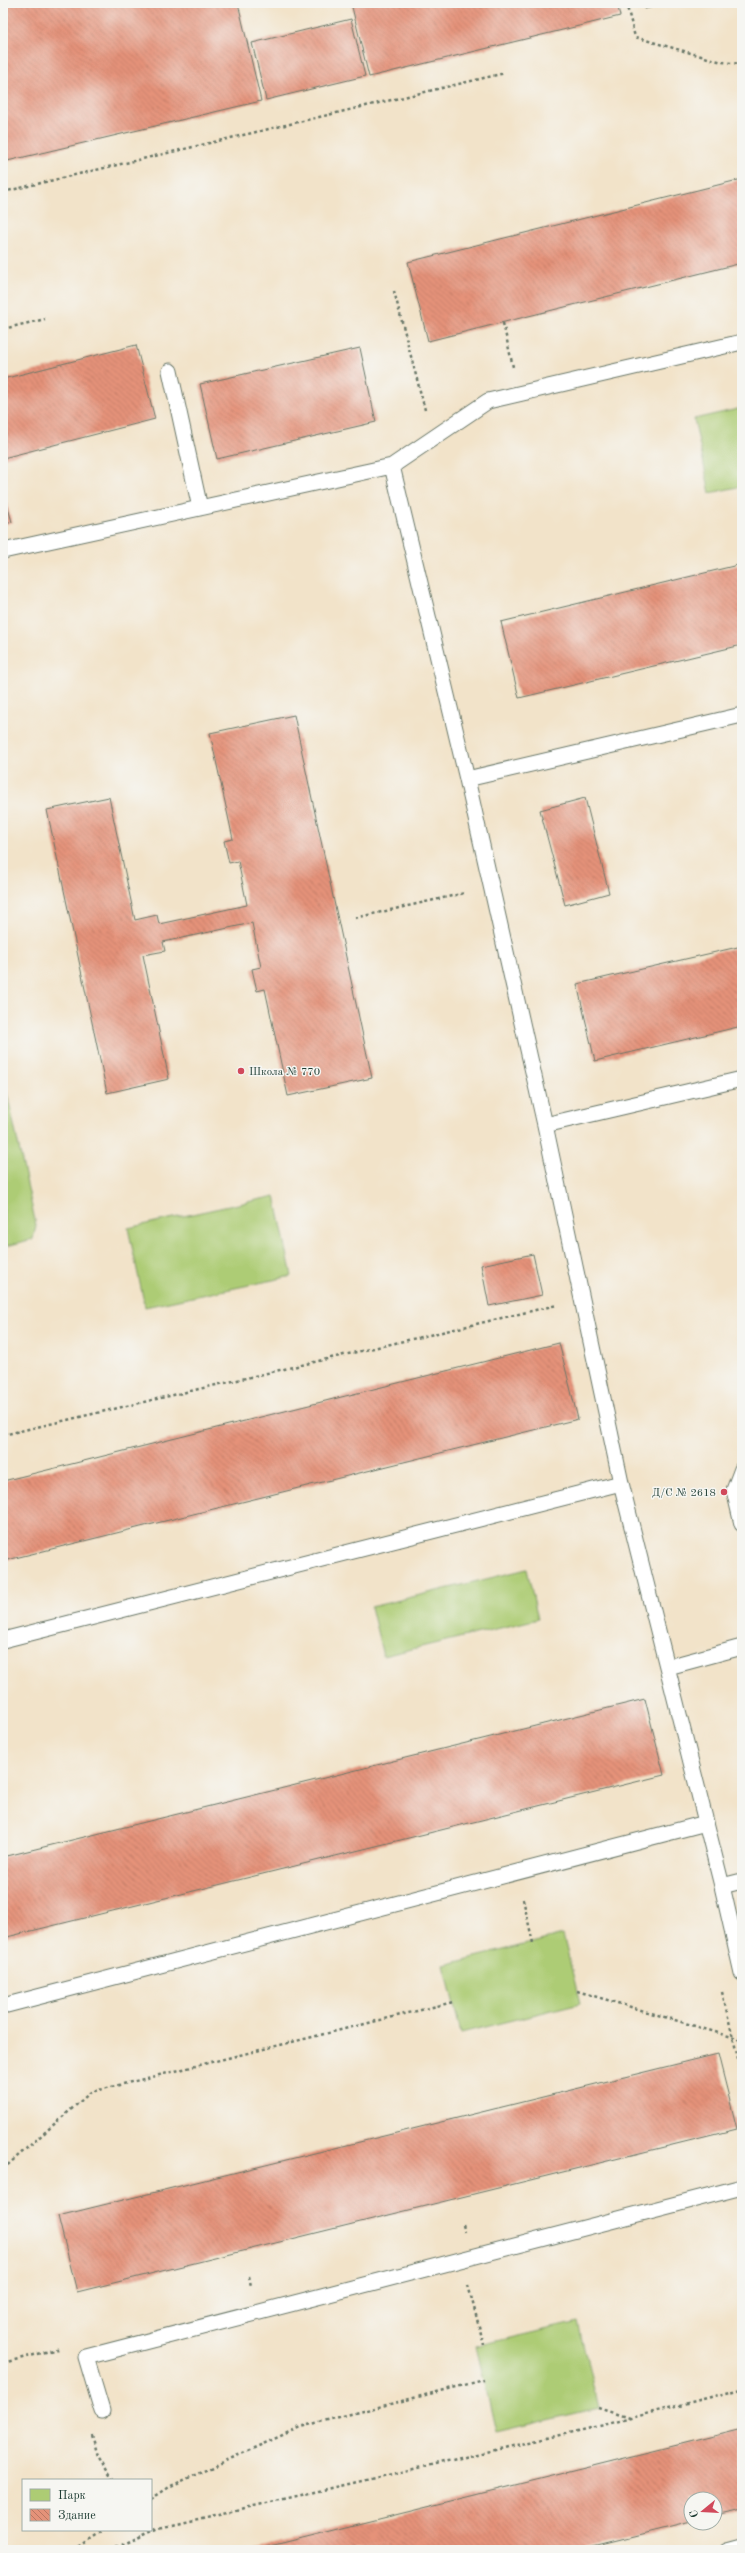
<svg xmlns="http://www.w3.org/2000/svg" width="745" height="2553" viewBox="0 0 745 2553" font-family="'Old Standard TT',serif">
<defs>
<pattern id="building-back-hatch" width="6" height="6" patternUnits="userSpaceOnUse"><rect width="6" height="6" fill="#e59279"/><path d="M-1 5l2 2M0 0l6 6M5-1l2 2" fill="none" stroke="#b97864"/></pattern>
</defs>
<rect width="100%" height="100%" fill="#f6f6f2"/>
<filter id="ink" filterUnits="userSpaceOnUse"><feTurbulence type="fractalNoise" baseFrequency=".025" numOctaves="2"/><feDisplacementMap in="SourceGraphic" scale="8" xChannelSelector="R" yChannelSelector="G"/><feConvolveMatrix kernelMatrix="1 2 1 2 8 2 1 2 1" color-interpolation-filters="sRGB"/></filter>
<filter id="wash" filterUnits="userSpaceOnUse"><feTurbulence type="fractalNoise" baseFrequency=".012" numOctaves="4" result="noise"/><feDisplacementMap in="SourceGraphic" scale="16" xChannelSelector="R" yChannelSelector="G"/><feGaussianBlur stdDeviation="0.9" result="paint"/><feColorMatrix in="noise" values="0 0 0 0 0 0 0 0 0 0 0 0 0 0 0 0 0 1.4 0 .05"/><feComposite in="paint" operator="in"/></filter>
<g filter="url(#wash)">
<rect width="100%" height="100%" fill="#f2e3c9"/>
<path fill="#adcc74" stroke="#668454" d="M742,408V486L710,493L694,419Z
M3,1075L36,1225L33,1239L3,1247Z
M275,1196L292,1276L145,1307L128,1228Z
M527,1569L538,1619L383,1656L371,1607Z
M563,1935L580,2003L461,2033L444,1965Z
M578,2322L598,2408L496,2432L476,2346Z"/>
<g id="blocks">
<path fill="url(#building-back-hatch)" d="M3,3H238L261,101L3,162Z
M351,3H617L620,16L369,77Z
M643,3H667V4L645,9Z
M351,19L365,76L266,100L252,43Z
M742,179V263L428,341L408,262Z
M136,345L155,419L3,458V379Z
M360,348L376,422L217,459L200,384Z
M3,490L12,522L3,525Z
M742,564V645L519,698L501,622Z
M294,715L372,1078L288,1096L265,989L257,991L252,969L261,967L252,923L163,942L165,951L143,955L169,1079L107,1093L47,810L109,797L135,920L157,915L159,924L247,905L238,861L229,863L224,841L233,839L210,733Z
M585,798L609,893L565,905L540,810Z
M742,946V1026L595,1061L577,984Z
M533,1254L542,1295L489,1306L481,1265Z
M559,1343L578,1419L3,1561V1481Z
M645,1699L664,1775L3,1938V1857Z
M718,2054L737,2129L77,2292L58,2216Z
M742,2429V2510L715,2516V2499H691V2522L578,2550H254Z"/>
</g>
</g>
<g filter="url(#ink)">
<use href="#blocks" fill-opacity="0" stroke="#697768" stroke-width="1"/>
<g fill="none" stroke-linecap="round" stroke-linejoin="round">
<defs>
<path id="lane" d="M170,371L200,508
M392,466L467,779L545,1125L621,1483L722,1886
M3,551L392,466L488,401L742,342
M467,779L742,715
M545,1125L742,1079
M742,1469L734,1490L742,1524
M3,1640L621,1483
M668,1667L742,1647
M742,1881L722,1886L742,1973
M3,2006L706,1823
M102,2411L86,2357L742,2187
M727,2550L742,2546"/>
</defs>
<use href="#lane" stroke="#697768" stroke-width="17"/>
<path stroke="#697768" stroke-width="2.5" stroke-dasharray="3 3" stroke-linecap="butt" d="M626,3L635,37L722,62L742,64
M3,192L505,73
M394,291L425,410
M503,323L513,367
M3,329L45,319
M355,918L465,893
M3,1435L557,1305
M523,1899L533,1943
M577,1991L742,2040
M722,1992L742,2075
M3,2169L91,2092L453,2002
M463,2225L465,2232
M249,2277L251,2287
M468,2285L484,2345
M3,2363L61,2348
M598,2408L629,2418
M92,2435L98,2456L113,2480
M151,2499L171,2486L300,2427L484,2380
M75,2550L105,2530
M111,2550L159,2528L603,2425L742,2389"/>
<use href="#lane" stroke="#fff" stroke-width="15"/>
</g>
</g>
<g fill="#d1495b" stroke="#f6f6f2" stroke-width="1.5">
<circle cx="241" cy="1071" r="4"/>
<circle cx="724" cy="1492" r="4"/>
</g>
<g text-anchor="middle" stroke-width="3" stroke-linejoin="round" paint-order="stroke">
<g font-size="11" fill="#1f3d34" stroke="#f6f6f2" text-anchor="start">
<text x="249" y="1075">Школа № 770</text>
<text x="716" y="1496" text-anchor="end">Д/C № 2618</text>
</g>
</g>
<rect width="745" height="2553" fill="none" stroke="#f6f6f2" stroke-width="16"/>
<rect x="22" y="2479" width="130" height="52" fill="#f6f6f2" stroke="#a0aca6"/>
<rect x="30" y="2489" width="20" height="12" fill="#adcc74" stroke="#a0aca6"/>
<text x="58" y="2499" font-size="12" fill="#1f3d34">Парк</text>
<rect x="30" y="2509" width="20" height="12" fill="url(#building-back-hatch)" stroke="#a0aca6"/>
<text x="58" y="2519" font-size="12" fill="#1f3d34">Здание</text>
<g transform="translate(703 2511) rotate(252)"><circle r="19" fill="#f6f6f2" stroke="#a0aca6"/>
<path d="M0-3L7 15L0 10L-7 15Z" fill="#d1495b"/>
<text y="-6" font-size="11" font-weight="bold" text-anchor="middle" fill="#1f3d34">С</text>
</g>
</svg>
